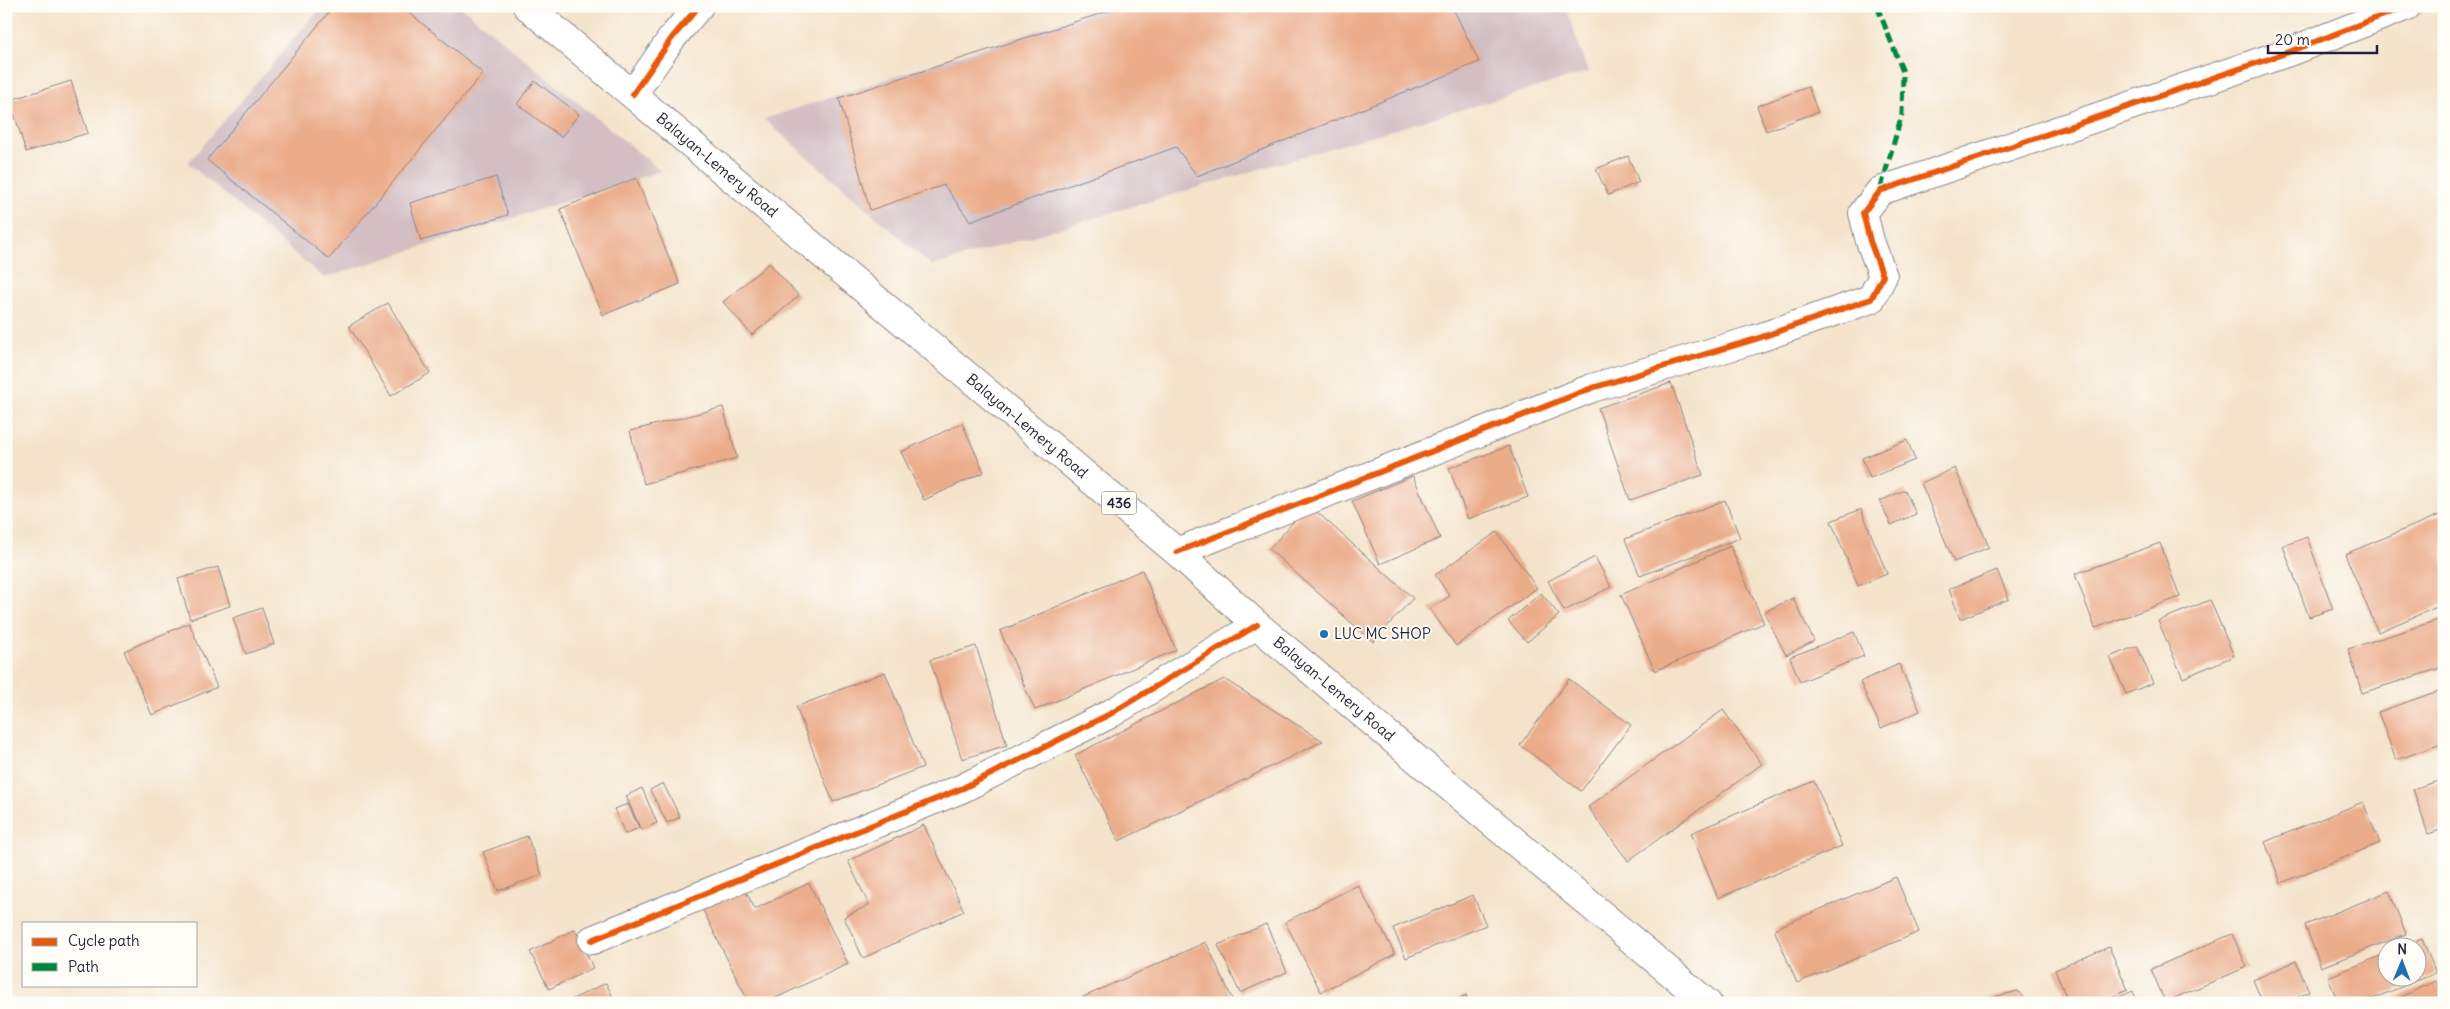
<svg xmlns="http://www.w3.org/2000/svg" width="2450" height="1009" viewBox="0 0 2450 1009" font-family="Delius,sans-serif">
<rect width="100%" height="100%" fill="#fdfcf7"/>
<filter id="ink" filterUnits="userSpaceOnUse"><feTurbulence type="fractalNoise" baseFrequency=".02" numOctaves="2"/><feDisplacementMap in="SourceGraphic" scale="10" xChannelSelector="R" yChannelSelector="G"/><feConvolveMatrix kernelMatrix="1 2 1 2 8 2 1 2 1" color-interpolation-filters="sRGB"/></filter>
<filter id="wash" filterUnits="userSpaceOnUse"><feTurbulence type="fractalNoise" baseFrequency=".0096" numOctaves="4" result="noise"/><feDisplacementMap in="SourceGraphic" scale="20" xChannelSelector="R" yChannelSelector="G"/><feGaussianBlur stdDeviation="1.12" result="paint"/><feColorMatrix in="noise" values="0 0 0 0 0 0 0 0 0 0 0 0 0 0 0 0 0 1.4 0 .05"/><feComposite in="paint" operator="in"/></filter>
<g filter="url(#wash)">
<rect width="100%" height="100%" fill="#f4e3ca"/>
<path fill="#d2bec3" d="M322,6H460L661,171L324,278L188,163Z
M1112,6H1565L1588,72L932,266L764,119Z"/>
<g id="blocks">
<path fill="#ebac8a" d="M334,6H401L483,73L329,259L207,160Z
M1124,6H1452L1479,62L1197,176L1176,147L970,221L944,185L870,210L839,98Z
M71,81L88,133L26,152L10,100Z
M535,81L579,114L561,137L517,104Z
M1808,87L1818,112L1766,131L1757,106Z
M1628,156L1639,182L1608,195L1596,169Z
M496,177L508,215L421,241L410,203Z
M636,178L680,284L603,315L560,209Z
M769,263L799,296L752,335L723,302Z
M388,303L430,373L391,396L349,326Z
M1671,383L1703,475L1630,500L1598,408Z
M723,407L737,458L644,484L630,431Z
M962,423L984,472L924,500L901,452Z
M1907,440L1915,460L1870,478L1862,458Z
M1509,446L1528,497L1468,519L1449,468Z
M1955,468L1989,547L1954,562L1921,483Z
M1413,476L1440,538L1380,564L1352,501Z
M1905,490L1916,514L1891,525L1880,501Z
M1725,500L1740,538L1640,576L1625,539Z
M1309,505L1413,598L1373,642L1269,549Z
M1861,509L1887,574L1858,586L1831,521Z
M2444,513V604L2378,632L2345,554Z
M1497,532L1537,588L1456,646L1430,609L1450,596L1435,575Z
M2307,537L2333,609L2309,617L2283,546Z
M2160,543L2180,597L2095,628L2075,574Z
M1730,546L1764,623L1655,671L1621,595Z
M1595,557L1611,587L1564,611L1548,581Z
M218,567L230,606L190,619L178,579Z
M1142,570L1176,650L1035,710L1000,631Z
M1997,570L2009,599L1960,619L1949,589Z
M1541,593L1559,615L1527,642L1508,621Z
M1793,598L1814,641L1786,655L1764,612Z
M2210,600L2234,656L2183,678L2158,621Z
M262,608L274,644L246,654L233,618Z
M2444,618V667L2362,693L2348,649Z
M189,623L217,687L152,715L124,651Z
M1854,632L1864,656L1800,682L1790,657Z
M976,646L1007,745L962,759L930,660Z
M2137,646L2153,683L2126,694L2110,657Z
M1899,664L1920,711L1881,728L1860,682Z
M885,672L923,767L833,802L796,707Z
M1224,679L1323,741L1119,841L1075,755Z
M1569,679L1631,725L1581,791L1520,745Z
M2444,689V743L2396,760L2378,712Z
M1723,710L1762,764L1628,861L1588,807Z
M2444,779V829L2428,834L2413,789Z
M1814,781L1842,846L1718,898L1691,833Z
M663,783L680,817L667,823L650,790Z
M642,788L657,823L641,830L626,796Z
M2363,802L2380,843L2281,883L2265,842Z
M628,804L639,828L625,834L614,809Z
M924,825L964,911L863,958L844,917L869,905L848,861Z
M527,836L542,875L498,891L483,852Z
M1896,877L1919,932L1797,983L1774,929Z
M809,883L848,964L765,1003H749L701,906L743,886L755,909Z
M1358,885L1395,954L1321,992L1285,922Z
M2389,891L2406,934L2321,967L2305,925Z
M1473,895L1486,925L1406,958L1393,928Z
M1266,924L1287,972L1240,993L1218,945Z
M575,929L593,968L549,989L530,952Z
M2232,934L2247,967L2165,1002L2151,969Z
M2422,939L2436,973L2362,1003H2338L2328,977L2388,953V976H2418V946H2404Z
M1206,942L1234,1003H1070Z
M2109,947L2128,990L2098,1003H2069L2055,970Z
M2296,961L2309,992L2285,1003H2263L2253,980Z
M2436,981L2444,997V1003H2387Z
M606,983L616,1003H564Z
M2018,991L2029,1003H1975V1002Z
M2133,991L2138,1003H2105Z
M1466,995L1469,1003H1450Z
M2311,996L2314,1003H2296Z"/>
</g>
</g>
<g filter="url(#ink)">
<use href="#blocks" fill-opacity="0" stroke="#8b8282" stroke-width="1"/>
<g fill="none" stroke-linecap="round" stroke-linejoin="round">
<defs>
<path id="street" d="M633,94L672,38L699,6
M1177,552L1592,388L1756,339L1871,299L1883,276L1870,241L1863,213L1880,191L2289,52L2407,6
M592,940L963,788L1110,714L1257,625"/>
<path id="primary" d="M527,6L1177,552L1257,625L1707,1003"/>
</defs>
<use href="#street" stroke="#8b8282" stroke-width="30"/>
<use href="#primary" stroke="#8b8282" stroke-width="30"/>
<use href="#street" stroke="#fff" stroke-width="28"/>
<use href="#primary" stroke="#fff" stroke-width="28"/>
<path stroke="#00873e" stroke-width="5" stroke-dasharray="10 5" stroke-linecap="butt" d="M1877,6L1903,72L1902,114L1880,191"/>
<defs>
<path id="cycleway" d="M633,94L672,38L699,6
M1177,552L1592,388L1756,339L1871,299L1883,276L1870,241L1863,213L1880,191L2289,52L2407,6
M592,940L963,788L1110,714L1257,625"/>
</defs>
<use href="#cycleway" stroke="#fdfcf7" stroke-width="9"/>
<use href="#cycleway" stroke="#e8590c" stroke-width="6"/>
</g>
</g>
<circle fill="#1f6fb2" stroke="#fdfcf7" stroke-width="2" cx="1324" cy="634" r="5"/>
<g text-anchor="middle" stroke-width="4" stroke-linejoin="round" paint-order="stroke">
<rect fill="#fdfcf7" stroke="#646373" stroke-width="1" x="1101.5" y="491.5" width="35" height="23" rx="4"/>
<g font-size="14" font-weight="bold" fill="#22223b">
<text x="1119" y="508">436</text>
</g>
<g font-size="15" fill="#22223b" stroke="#fdfcf7">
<text transform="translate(717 165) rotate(40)" y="5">Balayan-Lemery Road</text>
<text transform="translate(1027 426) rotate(40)" y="5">Balayan-Lemery Road</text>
<text transform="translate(1334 689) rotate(40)" y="5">Balayan-Lemery Road</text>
</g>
<g font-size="15" fill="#22223b" stroke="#fdfcf7" text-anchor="start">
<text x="1334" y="639">LUC MC SHOP</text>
</g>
</g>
<rect width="2450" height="1009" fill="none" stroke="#fdfcf7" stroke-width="25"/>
<rect x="22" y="922" width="175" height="65" fill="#fdfcf7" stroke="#a5a5ac"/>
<rect x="32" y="938" width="25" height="8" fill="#e8590c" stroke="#a5a5ac"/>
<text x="68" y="946" font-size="15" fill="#22223b">Cycle path</text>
<rect x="32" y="963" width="25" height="8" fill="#00873e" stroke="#a5a5ac"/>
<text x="68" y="972" font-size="15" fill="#22223b">Path</text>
<g transform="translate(2402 962) rotate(1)"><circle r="24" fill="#fdfcf7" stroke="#a5a5ac"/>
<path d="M0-4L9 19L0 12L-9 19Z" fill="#1f6fb2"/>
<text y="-8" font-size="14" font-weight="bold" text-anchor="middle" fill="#22223b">N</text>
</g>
<path d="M2268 45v8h109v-8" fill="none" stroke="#22223b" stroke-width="2.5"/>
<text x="2275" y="45" font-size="15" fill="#22223b" stroke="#fdfcf7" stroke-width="4" paint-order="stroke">20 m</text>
</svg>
